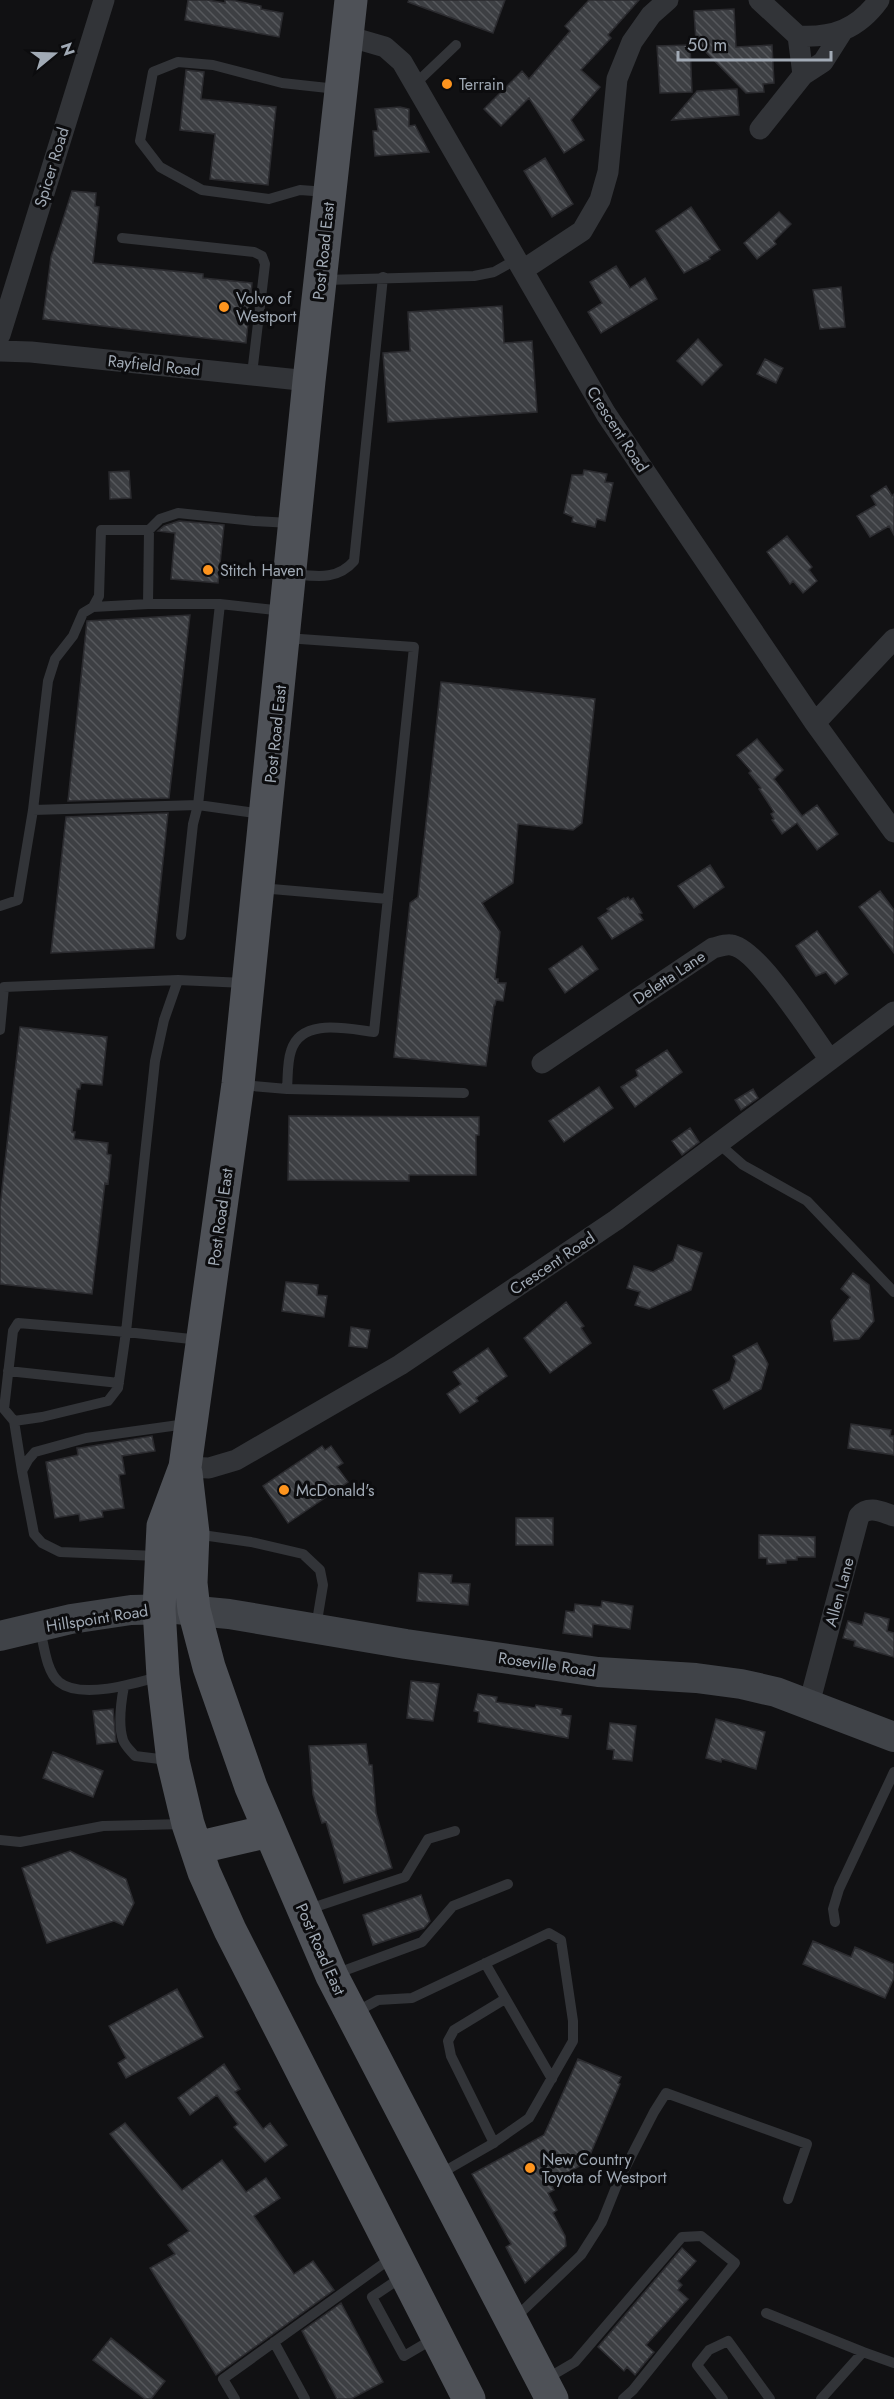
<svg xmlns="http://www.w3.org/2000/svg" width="894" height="2399" viewBox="0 0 894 2399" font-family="Jost,sans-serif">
<defs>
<pattern id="building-back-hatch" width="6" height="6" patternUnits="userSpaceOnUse" patternTransform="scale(1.5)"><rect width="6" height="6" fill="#3d3f43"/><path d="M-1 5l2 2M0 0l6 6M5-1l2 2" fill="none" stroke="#56585c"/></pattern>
</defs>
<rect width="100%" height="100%" fill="#111113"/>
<path fill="url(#building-back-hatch)" stroke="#2b2b2f" stroke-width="1.5" d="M188,0H207L225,3V0H231L261,6V9L283,13L279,37L185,20Z
M409,0H505L493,33L408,2Z
M589,0H639L608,35L611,38L581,70L600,87L571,120L584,140L564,153L529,98L501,126L484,109L522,71L529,79L570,31L565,26Z
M734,9L736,47L772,45L774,83L763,84L764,92L746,93L696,42L694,11Z
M690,45L692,92L660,93L657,46Z
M186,70L204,72L201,99L276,107L268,185L210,179L215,134L180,130Z
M737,89L739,115L672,120L697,91Z
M400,107L409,109V126L415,125L429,152L375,156L373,131H378L375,109Z
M545,158L573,204L552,217L524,171Z
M72,191L96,193L95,206L99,207L93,263L203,274V278L252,283L246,343L43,319L51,257Z
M691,207L720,250L709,257L710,259L684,273L656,231Z
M779,212L791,224L774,241L776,244L757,259L744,243Z
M616,266L630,288L645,278L657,299L601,333L588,312L602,303L590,282Z
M841,287L845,327L820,329L813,290Z
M502,306L504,343L532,341L537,412L388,422L383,353L410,351L408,312Z
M698,339L722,365L702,385L677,361Z
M765,359L783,368L776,383L757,374Z
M584,470L607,474L605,482L613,483L605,521L597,519L595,527L572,522L573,517L564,513L572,475H583Z
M129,471L131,498L110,499L109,472Z
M886,486L892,496L894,494V535L889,526L870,537L857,516L876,505L871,496Z
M179,521L224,525L218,583L171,579L175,533L158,531L164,526Z
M787,536L812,567L809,570L817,581L803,593L793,581L790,584L767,552Z
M190,615L169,798L68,801L87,621Z
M441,682L595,699L582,823L573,830L518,824L513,883L482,903L500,932L495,979H498V983H506L503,1001L496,1000L495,1005H494L486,1066L394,1057L410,903L418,897Z
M757,739L783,770L774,779L802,816L817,805L838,834L817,850L797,823L782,834L772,820L774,819L771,814L774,812L759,789L761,788L749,773L751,771L737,755Z
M168,813L154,948L51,953L66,817Z
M710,865L724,887L694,908L678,886Z
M880,891L894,910V953L859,907Z
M628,897L630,900L633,898L642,913L639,914L643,920L612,939L598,918L609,911L607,909L624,898L625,899Z
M817,931L848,974L835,984L826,972L816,976L796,946Z
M582,946L598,969L565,993L549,969Z
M20,1027L107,1037L102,1085L81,1083L80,1089H77L72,1132H75L74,1139L108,1143L107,1154L111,1155L108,1184L105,1183L92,1294L0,1284V1207Z
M667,1050L682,1072L635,1107L621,1087L638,1076L636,1070Z
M599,1087L613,1108L564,1142L549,1121Z
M753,1089L758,1098L741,1110L735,1100Z
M289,1116L479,1117V1135H476V1175H409V1181L288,1180Z
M690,1128L699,1142L682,1155L672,1141Z
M678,1245L702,1253L691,1290L649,1309L635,1305L640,1292L627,1288L634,1266L653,1272L673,1261Z
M853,1273L869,1285L874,1321L859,1339L834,1341L831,1321L850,1297L841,1289Z
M286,1282L318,1285L317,1295L327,1296L324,1317L282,1311Z
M566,1302L584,1326L581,1328L591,1343L550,1373L524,1338Z
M351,1327L370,1330L367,1348L349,1346Z
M757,1343L768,1364L761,1389L724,1409L713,1390L730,1381L736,1361L733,1356Z
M488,1348L507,1376L476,1398L478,1401L460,1413L447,1394L461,1384L453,1372Z
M851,1424L891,1430L890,1436H894V1455L848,1448Z
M152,1436L155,1451L122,1456L125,1474L119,1475L124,1508L102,1511L103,1517L80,1521L79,1514L55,1518L46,1462L78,1455L77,1448H80Z
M322,1446L325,1450L331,1446L343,1463L337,1467L348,1482L288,1523L263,1486Z
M516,1518H553V1545H516Z
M759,1535L815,1537V1557H797V1560H786V1563L767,1564V1558H759Z
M419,1573L452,1575L451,1583L470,1584L468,1605L417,1601Z
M602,1601L633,1606L630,1629L593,1624L592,1637L563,1633L566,1611L574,1612L575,1604L601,1607Z
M865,1613L889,1619L887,1631L894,1633V1657L854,1646L855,1641L843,1638L848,1621L862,1625Z
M411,1681L439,1684L433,1721L407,1718Z
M478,1694L497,1697L496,1702L535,1708L536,1705L562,1709L561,1715L571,1716L568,1738L478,1722L479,1712L474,1711Z
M113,1709L116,1742L97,1744L93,1711Z
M716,1719L765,1732L756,1769L722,1759L721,1762L706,1758Z
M610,1723L636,1726L632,1761L613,1759L614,1750L607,1749Z
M366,1744L369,1765H372L376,1813L392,1868L344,1883L326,1822L322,1823L313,1794L309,1746Z
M53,1752L103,1771L93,1797L43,1778Z
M70,1851L126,1879L134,1903L123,1925L114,1921L47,1943L22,1868Z
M421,1895L430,1921L424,1928L373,1945L363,1915Z
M813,1941L851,1957L855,1947L894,1964V1978L885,1998L803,1964Z
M177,1989L203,2037L126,2078L118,2063L126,2058L109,2026Z
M578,2059L621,2077L618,2083L620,2084L587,2162L550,2182L554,2190L548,2193L557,2210L553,2213L565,2236L566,2246L525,2283L506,2247L511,2244L472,2174L544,2135Z
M224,2064L240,2089L235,2092L263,2129L270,2123L287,2145L265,2162L234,2127L238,2124L217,2095L190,2115L178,2098Z
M125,2123L182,2190L222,2160L246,2192L266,2178L280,2198L254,2216L294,2274L313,2261L334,2290L216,2375L150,2268L175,2254L168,2245L189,2231L110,2134Z
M682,2248L696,2261L678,2281L682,2285L678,2290L688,2299L646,2345L654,2352L643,2365L635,2375L627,2367L624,2371L598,2347Z
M341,2303L383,2382L351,2399H337L302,2331Z
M111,2338L165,2381L151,2399H145L93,2360Z"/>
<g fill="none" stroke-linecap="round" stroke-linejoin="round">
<path stroke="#323438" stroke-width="10" d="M416,83L456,45
M327,192L300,190L269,199L202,190L160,167L140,141L153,72L178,62L213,65L282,83L337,89
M122,238L254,252L262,256L265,264L252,374
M324,280L474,276L494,272L517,259
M291,574C315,576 337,581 354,561L383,277
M220,604L198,805L262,814
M93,607L148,604
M284,611L220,604H148L149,530L160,519L178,513L254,521L291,523
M286,638L414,647L374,1032C348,1029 301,1017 291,1051C287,1063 288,1077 287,1089
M33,810L198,805L193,824L181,935
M260,888L388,899
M0,906L18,900L33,810L48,681L55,659L73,636L83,613L93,607L99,596L101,530H149
M178,980L164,1020L155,1061L126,1332L118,1388L108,1401L42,1417L14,1421L4,1409L13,1331L18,1323L126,1332L200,1340
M0,1030L4,987L178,980L245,983
M241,1085L287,1089L464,1093
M718,1143L743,1165L807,1201L894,1292
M8,1371L119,1383
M14,1421L22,1471
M195,1534L251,1542L303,1554L320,1570L323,1585L316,1627
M157,1556L60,1552L42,1543L34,1534L22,1471L28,1460L35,1452L86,1438L186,1424
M40,1629C44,1645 46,1671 59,1682C81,1700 137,1683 161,1676
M124,1686C121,1702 118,1725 123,1740C125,1746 131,1751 135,1756L168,1760
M0,1840L20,1842L103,1826L184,1824
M306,1910L405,1877L428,1839L455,1831
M835,1922L833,1909L839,1889L894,1772
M485,1963L552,2079
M335,1974L422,1942L453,1906L508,1884
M354,2013L378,2000L412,1998L549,1933L561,1940L573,2021V2041L529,2118L492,2144L438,2175
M494,2143L451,2056L448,2041L454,2030L505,1999
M402,2277L372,2297L404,2356L433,2339
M766,2313L863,2352
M514,2319L581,2255L602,2222L618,2182L654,2112L666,2093L807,2144L788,2199
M274,2342L305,2399
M546,2379L575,2362L682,2237L701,2236L735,2263L633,2390L623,2399
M235,2399L223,2379L394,2256
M723,2399L697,2365L709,2350L728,2341L770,2399
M821,2399L863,2352L894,2363"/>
<path stroke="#323438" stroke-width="21" d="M759,0L798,36C833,38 858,29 879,0
M347,36L385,47L402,62L606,414L815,723L894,832
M798,36L803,75
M760,129L803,75L823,62L842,32
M523,270L582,231L600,200L608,172L617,79L632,42L651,15L668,0
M0,335L104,0
M0,351L31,352L309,381
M815,723L894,639
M542,1063L713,948C718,947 726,944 731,945C757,947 813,1037 830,1060
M185,1467L209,1468L236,1460L400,1365L616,1220L894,1012
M809,1704L859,1516C869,1505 881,1512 894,1516"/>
<path stroke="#404348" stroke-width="30" d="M0,1636L71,1619L131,1610L176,1609L229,1614L406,1644L598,1672L696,1678L741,1684L776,1692L894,1737"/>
<path stroke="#4e5157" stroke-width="33" d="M351,0L309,381L238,1084L185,1467L163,1526L159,1609L163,1676L173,1761L188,1824L204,1872L230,1930L469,2399
M186,1473L193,1533L191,1583L194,1610L209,1667L251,1787L332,1976L552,2399
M196,1848L269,1831"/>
</g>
<g fill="#fd941e" stroke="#0c0c0e" stroke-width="2">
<circle cx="447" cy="84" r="6"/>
<circle cx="224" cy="307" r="6"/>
<circle cx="208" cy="570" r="6"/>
<circle cx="284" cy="1490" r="6"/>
<circle cx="530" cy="2168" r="6"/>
</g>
<g text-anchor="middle" stroke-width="6" stroke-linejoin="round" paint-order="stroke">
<g font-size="16" fill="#a1aab5" stroke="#0c0c0e" text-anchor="start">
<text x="459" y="90">Terrain</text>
<text x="236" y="304">Volvo of<tspan x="236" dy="18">Westport</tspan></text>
<text x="220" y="576">Stitch Haven</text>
<text x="296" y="1496">McDonald's</text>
<text x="542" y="2165">New Country<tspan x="542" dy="18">Toyota of Westport</tspan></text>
</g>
<g font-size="16" fill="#a1aab5" stroke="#0c0c0e">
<text transform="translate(51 167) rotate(-73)" y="6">Spicer Road</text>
<text transform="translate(323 251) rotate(-84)" y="6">Post Road East</text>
<text transform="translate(154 365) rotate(6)" y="6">Rayfield Road</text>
<text transform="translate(618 429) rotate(57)" y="6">Crescent Road</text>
<text transform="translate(275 734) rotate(-84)" y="6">Post Road East</text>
<text transform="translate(669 977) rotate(-34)" y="6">Deletta Lane</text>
<text transform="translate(220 1217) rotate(-82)" y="6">Post Road East</text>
<text transform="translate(552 1263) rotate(-34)" y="6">Crescent Road</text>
<text transform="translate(839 1592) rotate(-75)" y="6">Allen Lane</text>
<text transform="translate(97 1618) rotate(-9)" y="6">Hillspoint Road</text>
<text transform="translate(547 1664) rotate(8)" y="6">Roseville Road</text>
<text transform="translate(321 1949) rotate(66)" y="6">Post Road East</text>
</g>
</g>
<g transform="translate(54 54) rotate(71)" stroke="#0c0c0e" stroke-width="4.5" paint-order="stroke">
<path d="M0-4.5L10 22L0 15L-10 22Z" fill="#a1aab5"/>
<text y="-9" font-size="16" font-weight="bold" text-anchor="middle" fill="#a1aab5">N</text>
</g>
<path d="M678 51v9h153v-9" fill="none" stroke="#a1aab5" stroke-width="3"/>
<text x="687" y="51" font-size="18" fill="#a1aab5" stroke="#0c0c0e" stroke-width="4.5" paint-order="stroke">50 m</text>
</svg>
